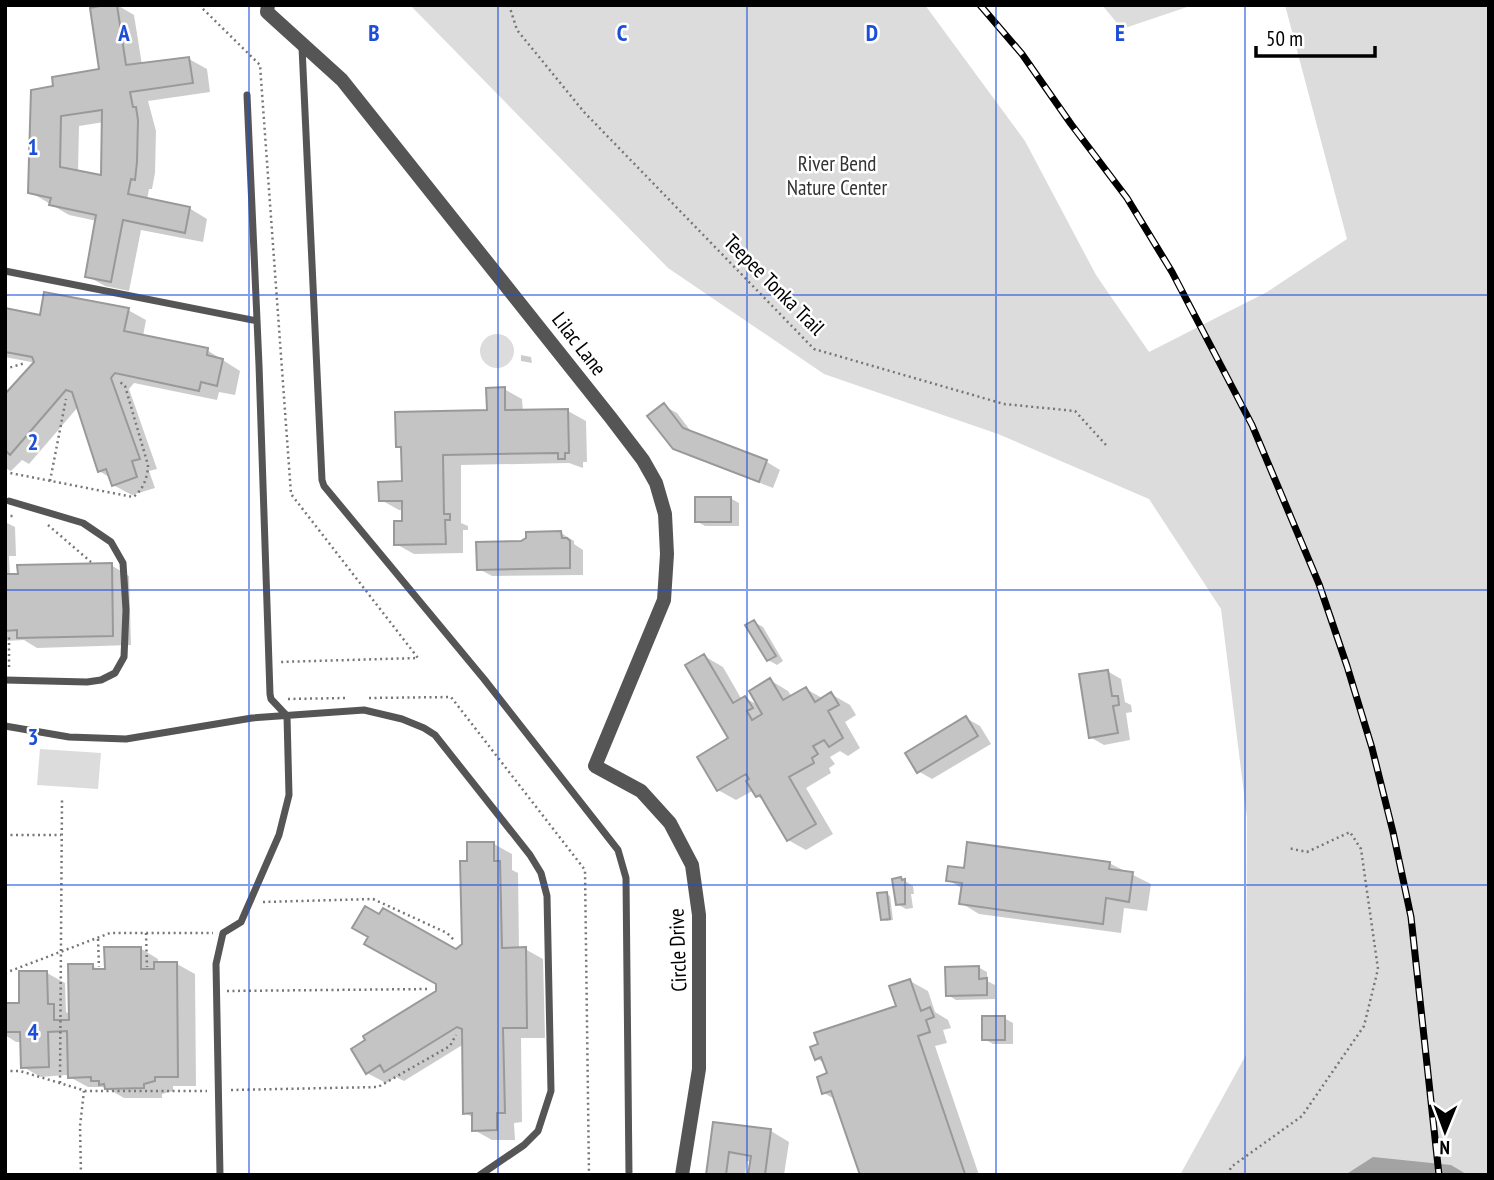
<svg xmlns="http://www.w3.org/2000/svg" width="1494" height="1180" viewBox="0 0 1494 1180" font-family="'PT Sans Narrow',sans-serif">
<rect width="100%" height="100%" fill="#fff"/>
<path fill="#dcdcdc" d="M410,5H925L1025,141L1096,275L1149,352L1267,292L1347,239L1285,5H1489V1175H1468L1452,1166L1453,1175H1180L1246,1055L1247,818L1221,609L1149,499L998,434L824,374L668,268Z
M1102,5H1193L1122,29Z
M480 351a17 17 0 1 1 34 0a17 17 0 1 1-34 0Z
M40,749L101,753L98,789L37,785Z"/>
<path fill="#a3a3a3" d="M1373,1157L1451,1165L1468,1175H1345Z"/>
<path fill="#0003" fill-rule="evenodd" d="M117,5L134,15L142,65L189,59L207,69L210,92L148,101L156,131L155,173L152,189H149L147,200L189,208L207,219L203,242L141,230L129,291L105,286L87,276L97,221L69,215L30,192L55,87L101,70ZM104,122L103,177L78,172L79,126Z
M5,310L42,317L128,310L146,320L143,336L207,350L240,371L235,395L219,392L217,400L134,383L129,389L157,469L149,471L155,488L132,495L113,485L111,478L99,471L78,407L29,464L22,460L11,471L5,468V397L36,363L5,357Z
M521,355L531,357L532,363L521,361Z
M504,389L522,399L523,412L568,411L586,421L587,462H583V468L569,463L461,465V523L468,526V530H463V553L414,554L396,544L404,523V510H399L381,500L404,483L403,449L398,446L488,412Z
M664,406L677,413L693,434L767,462L780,470L773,488L689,456L675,448Z
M730,498L739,503V526H705L696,521Z
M5,522L15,527L16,556H9L10,576L111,565L129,576L131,645L37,648L24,640L5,641Z
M561,533L574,541V544L583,550V575L492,576L479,569L521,542Z
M754,622L763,627L783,661L777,665L768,660Z
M704,656L723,667L742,700L745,698L760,706L770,680L788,691L792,697L806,689L824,699L831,694L850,705L856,715L845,722L860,748L848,756L840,751L830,757L835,764L829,768L831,773L806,788L833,834L806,850L788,840L765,801L757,796L754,790L736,800L718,790L731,739Z
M1107,671L1121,679L1125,702L1131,705L1132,712L1126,713L1130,740L1104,745L1090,737Z
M966,718L980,726L991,744L932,779L918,771Z
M494,844L512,854V870L518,873L519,949H525L543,959L545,1038H521L522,1122L514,1123L515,1140H492L474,1130V1118L465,1113L464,1044L404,1081L396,1077L386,1083L367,1073L438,992L457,951L463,945L469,863Z
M1109,863L1151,884L1147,911L1124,908L1121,933L979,914L961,903L963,889L948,880Z
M905,881L913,886L914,894H911L913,908L906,909L897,904Z
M886,894L890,896L893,920L886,921L882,919Z
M140,948L158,959V964H177L195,974L196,1086H173V1091L162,1094V1098H124L105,1087H88L66,1075L41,1077L23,1067L22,1042H16L5,1035V1005H21L47,973L65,983L66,1012L71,1015L92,966L101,971H106Z
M978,967L987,972V981L995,985V999L956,1000L948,995Z
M910,981L928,991L935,1012L948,1020L951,1028L943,1030L947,1043L935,1046L979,1175H862L836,1100L824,1093L829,1074L824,1063L816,1058L898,1007Z
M1004,1018L1013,1023V1044H993L984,1039Z
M715,1124L771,1131L789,1142L784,1175H750L752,1162L747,1161L745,1175H708Z"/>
<path fill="#c4c4c4" stroke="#999" stroke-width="2" fill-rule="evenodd" d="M104,5H117L126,65L189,57L193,83L130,92L133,107H136L138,120L137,162L135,180L131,179L128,194L190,207L185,233L123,220L111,282L85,277L96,215L49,205L51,198L28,193L31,90L53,86L52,77L99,69L90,8ZM102,110L101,175L60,167L61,116Z
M44,292L129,308L124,331L208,348L207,355L223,359L217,386L201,382L199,391L115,373L111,378L140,459L132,461L137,477L112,486L106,469L98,472L72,392L66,390L10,455L5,450V394L34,362L32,357L5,352V308L40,315Z
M505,387V410L568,409L569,453H565V459H558V453L443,455L444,514H450V520H445L446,544L394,545V521H402V501H379L378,482L402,481L401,447H396L395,412L487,410L486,388Z
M664,403L683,428L767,460L759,482L673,449L647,416Z
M695,497H731V522H695Z
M561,531L562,538H567L570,541V568L477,570L476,542L521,541L526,538V532Z
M112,563L113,636L17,638V630L5,631V574H18L17,565Z
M754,620L776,656L767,661L745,625Z
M704,654L733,703L745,696L753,708L747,711L752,720L762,714L749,691L770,678L783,700L806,687L815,702L831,692L839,705L828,711L843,738L829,747L824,740L813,746L818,754L812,758L814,763L789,777L816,824L787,841L760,795L756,797L746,781L749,779L746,774L717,791L697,757L728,738L685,665Z
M1108,670L1112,696H1118L1119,705L1113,706L1118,733L1089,738L1079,674Z
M966,716L978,736L917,773L905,753Z
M467,842H494V861H500L502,948L526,947L527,1028H503L505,1113H497V1130L472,1131V1113L463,1114L462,1029L457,1027L384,1072L380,1065L366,1074L351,1049L365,1040L363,1036L436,991V984L364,944L368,937L352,928L365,906L379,914L383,908L456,949L462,944L460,861H467Z
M967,842L1110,862L1109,869L1133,872L1129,902L1106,898L1103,924L959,904L962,883L946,881L948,866L964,868Z
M901,877L902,880L905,879V904L896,905L892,879Z
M887,892L890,919L881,920L877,893Z
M104,947H141V969H154V962H177L178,1077H155V1081L144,1084V1088L105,1089L104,1084L99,1085V1081H91V1077L68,1078L67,1031L48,1032L49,1067L21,1068L20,1032H5V1003H19V971H47L48,1004H54V1020H69L68,964H93V969H105Z
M979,966V979L987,978V995L946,996L945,967Z
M910,979L921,1011L930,1007L934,1017L926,1020L930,1032L918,1036L965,1174L963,1175H860L831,1091L822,1094L817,1077L827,1073L821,1057L815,1060L810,1047L818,1044L814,1033L896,1006L889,986Z
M982,1016H1005V1040H982Z
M713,1122L771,1129L765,1175H748L751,1156L729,1152L726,1175H706Z"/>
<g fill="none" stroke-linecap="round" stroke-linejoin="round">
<path stroke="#777" stroke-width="2.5" stroke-dasharray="2 3.5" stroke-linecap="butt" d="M199,5L260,65L291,494L418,658L279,662
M509,5L517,30L584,112L814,349L1004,404L1075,411L1106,445
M5,369L25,363
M5,472L133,497C143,491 148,476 148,465L125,386L120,382
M50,481L66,399
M5,516H14
M48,525L91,562
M5,637L9,636V668
M369,698L451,697L585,870L589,1175
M288,699L345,698
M5,835H61
M263,902L373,899L447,933L455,941
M146,933L147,967
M98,939L99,967
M5,973L110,933H213
M227,991L430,989
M5,1071H20L86,1091H207
M60,1083L62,798
M231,1090L378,1087L450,1046L456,1035
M81,1175L80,1126L84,1091
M1228,1175L1231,1167L1302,1116L1364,1026L1378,969L1361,849L1350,832L1307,852L1288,848"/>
<path stroke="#555" stroke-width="7" d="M302,47L322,480L324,486L484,679L618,850L626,878L629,1175
M5,271L257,321
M5,680L87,682L101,680L115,673L124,657L126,610L123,563L111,542L83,523L9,501
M5,726L69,737L126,739L252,718L364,710L402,719L424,728L435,735L530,855L541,873L547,896L551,1091L538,1131L524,1145L480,1175
M220,1175L216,964L223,933L241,922L279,835L289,795L287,716L271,699L270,694L259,365L247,95"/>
<path stroke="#555" stroke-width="14" d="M268,5L267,12L342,80L611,418L643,460L656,483L665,514L667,554L664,600L595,766L641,791L670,823L692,865L699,915V1069L682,1175"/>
<defs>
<path id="rail" d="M980,5L1022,54L1071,124L1127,198L1172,272L1252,425L1319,584L1347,666L1372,748L1393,832L1411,917L1439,1175"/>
</defs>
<use href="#rail" stroke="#000" stroke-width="7"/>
<use href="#rail" stroke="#fff" stroke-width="4.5" stroke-dasharray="13" stroke-linecap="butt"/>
</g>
<path fill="none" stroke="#1d4ed8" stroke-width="2" stroke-opacity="0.55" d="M249,5V1175M498,5V1175M747,5V1175M996,5V1175M1245,5V1175M5,295H1489M5,590H1489M5,885H1489"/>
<g text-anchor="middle" stroke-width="5" stroke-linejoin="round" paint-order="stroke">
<g font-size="21" fill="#333" stroke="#fff">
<text x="837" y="171">River Bend<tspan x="837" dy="24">Nature Center</tspan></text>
</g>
<g font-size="21" fill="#000" stroke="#fff">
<text transform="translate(774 285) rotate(45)" y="7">Teepee Tonka Trail</text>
<text transform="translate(579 344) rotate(52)" y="7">Lilac Lane</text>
<text transform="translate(678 950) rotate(-92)" y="7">Circle Drive</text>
</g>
</g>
<g font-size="23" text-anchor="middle" font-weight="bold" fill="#1d4ed8" stroke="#fff" stroke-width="5" stroke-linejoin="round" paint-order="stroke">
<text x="124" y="41">A</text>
<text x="374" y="41">B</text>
<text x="622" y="41">C</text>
<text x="872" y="41">D</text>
<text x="1120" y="41">E</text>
<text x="33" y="155">1</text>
<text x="33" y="450">2</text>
<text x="33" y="745">3</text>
<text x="33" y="1040">4</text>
</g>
<rect width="1494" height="1180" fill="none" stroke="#000000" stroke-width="14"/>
<g transform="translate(1445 1131) rotate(181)" stroke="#ffffff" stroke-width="5" paint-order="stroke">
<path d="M0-5L12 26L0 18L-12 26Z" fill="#000000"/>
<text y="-10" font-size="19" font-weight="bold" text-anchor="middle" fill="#000000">N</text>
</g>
<path d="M1256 46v10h119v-10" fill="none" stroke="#000000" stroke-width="3.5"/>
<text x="1266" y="46" font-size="21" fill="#000000" stroke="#ffffff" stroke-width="5" paint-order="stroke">50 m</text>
</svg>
